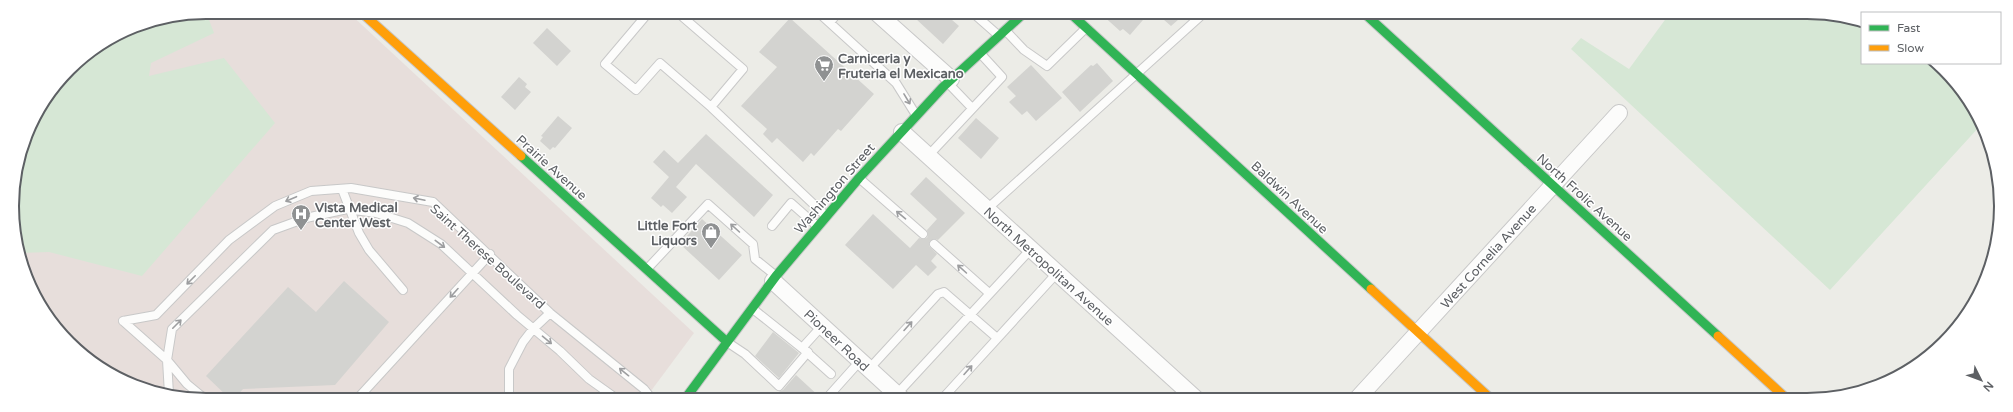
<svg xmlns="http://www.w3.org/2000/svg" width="2013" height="412" viewBox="0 0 2013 412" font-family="'Varela Round',sans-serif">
<rect width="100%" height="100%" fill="#ecece7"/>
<path fill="#e7dedb" d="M206,12H348L694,333L645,399L181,398L109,374L60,334L22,268L12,194L27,132L132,27Z"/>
<path fill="#d6e7d5" d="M206,12L214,33L151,63L149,76L224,58L275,123L142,276L49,252L20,253L12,194L27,132L69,69L132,27Z
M1670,13L1832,14L1862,24V63H1933L1961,88L1980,126L1830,290L1571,49L1581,38L1629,69Z"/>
<path fill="#d3d3d0" d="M922,13H934L939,17L944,13L959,26L943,44L916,19Z
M1100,13H1149L1130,35L1123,29L1120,31Z
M1156,13H1186L1171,26Z
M790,18L874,94L841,131L838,129L814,156L811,153L803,162L777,138L772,143L763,134L767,129L741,106L777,67L759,52Z
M547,28L571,51L557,66L533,43Z
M1097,63L1113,81L1080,112L1062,92L1091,65L1093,66Z
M1031,65L1062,98L1036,121L1027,111L1022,115L1009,102L1016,96L1007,87Z
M519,77L527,84L525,87L531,92L515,110L501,97Z
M558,116L572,128L555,148L553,147L550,150L540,141L543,137L541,136Z
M976,118L999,138L981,159L958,138Z
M706,134L773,195L754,217L696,164L676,187L687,197L672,213L663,205L661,207L651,198L669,177L653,162L664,150L678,163Z
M926,177L965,213L938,240L935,239L930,241L929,246L937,254L931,261L937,267L928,276L916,265L893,289L845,245L873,214L910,248L919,238L922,239L927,238L928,235L927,230L937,219L910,194Z
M702,219L742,255L719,280L680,244Z
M344,281L389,322L335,385L243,389L235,398H229L206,376L288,287L316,312Z
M773,332L799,353L779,378L755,356Z
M796,375L821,398V399H786L778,392L783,390Z"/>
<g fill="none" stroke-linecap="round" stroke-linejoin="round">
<defs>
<path id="lane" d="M649,12L605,64L636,90L660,63L711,107L826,216
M677,12L743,69L711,107
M819,13L896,83L916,115
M973,13L998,35
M830,22L838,13
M1006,31L1024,50L1047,66L1086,28
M948,83L972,108
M928,156L1002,77L980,53
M859,178L923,234
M342,189L359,233L369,250L403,290
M987,209L1204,13
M772,226L791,203L817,226
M934,244L989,293
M647,269L708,204L753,244L755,259L776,276
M753,309L802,348L831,374
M123,321L156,315L229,240L275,206L311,191L351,188L433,202L550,313L644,389L652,399
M123,321L167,360L187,384L204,398
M727,342L745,354L779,386L808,352
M802,348L822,326
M869,369L938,294L944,292L997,338
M169,394L167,360L172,329L273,230L306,218L347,209L376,213L408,223L441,244L517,315L560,351L589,379L617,399
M897,394L1031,249
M358,398L490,254
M509,399V369L523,342L533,329L550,313
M826,399L860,361
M942,399L1057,273"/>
<path id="street" d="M877,13L951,79
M902,132L1196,399
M773,281L902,399
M1357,399L1619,113"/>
<path id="fast" d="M1070,13L1371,289
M1364,13L1718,336
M521,156L726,341
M685,399L776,276L859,178L943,87L1024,13"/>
<path id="slow" d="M361,12L521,156
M1371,289L1491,399
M1718,336L1788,400"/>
</defs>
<use href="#lane" stroke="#c8c8c8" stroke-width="10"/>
<use href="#street" stroke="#c8c8c8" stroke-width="18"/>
<use href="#fast" stroke="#c7c8c8" stroke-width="11"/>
<use href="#slow" stroke="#c7c8c8" stroke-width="11"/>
<use href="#lane" stroke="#fcfcfb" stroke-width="8"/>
<use href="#street" stroke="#fcfcfb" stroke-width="16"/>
<use href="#fast" stroke="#30b455" stroke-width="9"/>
<use href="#slow" stroke="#ff9f0a" stroke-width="9"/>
</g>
<defs><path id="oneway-shaft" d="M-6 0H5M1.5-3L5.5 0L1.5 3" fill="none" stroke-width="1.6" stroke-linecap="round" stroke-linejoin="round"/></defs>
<g stroke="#9d9ea0">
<use href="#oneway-shaft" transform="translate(907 99) rotate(59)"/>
<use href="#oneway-shaft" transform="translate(291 199) rotate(157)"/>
<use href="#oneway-shaft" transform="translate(419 199) rotate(-168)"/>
<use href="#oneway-shaft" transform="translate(901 215) rotate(-140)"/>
<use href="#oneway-shaft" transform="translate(735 228) rotate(-138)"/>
<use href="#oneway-shaft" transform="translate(440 244) rotate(37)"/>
<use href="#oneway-shaft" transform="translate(962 269) rotate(-138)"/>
<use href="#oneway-shaft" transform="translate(191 280) rotate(135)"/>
<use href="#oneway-shaft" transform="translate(454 293) rotate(132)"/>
<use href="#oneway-shaft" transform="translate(177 324) rotate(-45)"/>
<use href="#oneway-shaft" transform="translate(908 326) rotate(-48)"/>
<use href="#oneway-shaft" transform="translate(547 340) rotate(40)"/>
<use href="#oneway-shaft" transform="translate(968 370) rotate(-48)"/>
<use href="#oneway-shaft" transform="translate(624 372) rotate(-141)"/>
</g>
<defs>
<symbol id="supermarket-pin" viewBox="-11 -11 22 30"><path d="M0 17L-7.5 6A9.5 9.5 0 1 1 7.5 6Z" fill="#8f9192" stroke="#fff"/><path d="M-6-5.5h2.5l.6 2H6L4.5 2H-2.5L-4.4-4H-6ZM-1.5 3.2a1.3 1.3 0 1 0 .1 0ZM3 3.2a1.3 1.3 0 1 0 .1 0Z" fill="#fff"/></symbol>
<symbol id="hospital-pin" viewBox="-11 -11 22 30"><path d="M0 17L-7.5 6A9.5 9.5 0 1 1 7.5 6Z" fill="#8f9192" stroke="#fff"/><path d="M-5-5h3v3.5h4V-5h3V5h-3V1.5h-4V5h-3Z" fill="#fff"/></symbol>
<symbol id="shop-pin" viewBox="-11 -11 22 30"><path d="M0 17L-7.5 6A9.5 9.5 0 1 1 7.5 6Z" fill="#8f9192" stroke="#fff"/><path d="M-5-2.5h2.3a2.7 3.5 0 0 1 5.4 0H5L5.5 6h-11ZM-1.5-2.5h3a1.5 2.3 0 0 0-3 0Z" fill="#fff"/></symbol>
</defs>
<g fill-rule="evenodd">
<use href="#supermarket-pin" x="813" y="54" width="22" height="30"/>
<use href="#hospital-pin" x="290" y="203" width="22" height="30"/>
<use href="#shop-pin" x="700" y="221" width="22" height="30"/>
</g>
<g text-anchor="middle" stroke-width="3" stroke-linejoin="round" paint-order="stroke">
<g font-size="13" font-weight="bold" fill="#5d6064" stroke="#fff" text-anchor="start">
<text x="838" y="63">Carniceria y<tspan x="838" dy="15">Fruteria el Mexicano</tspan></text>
<text x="315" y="212">Vista Medical<tspan x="315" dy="15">Center West</tspan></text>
<text x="697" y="230" text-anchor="end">Little Fort<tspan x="697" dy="15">Liquors</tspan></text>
</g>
<g font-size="13" fill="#5d6064" stroke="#fff">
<text transform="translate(552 167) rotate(42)" y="5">Prairie Avenue</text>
<text transform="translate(834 188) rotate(-49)" y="5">Washington Street</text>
<text transform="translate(1290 197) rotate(43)" y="5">Baldwin Avenue</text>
<text transform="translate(1585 197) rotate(42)" y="5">North Frolic Avenue</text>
<text transform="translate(488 256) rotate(42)" y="5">Saint Therese Boulevard</text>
<text transform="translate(1488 256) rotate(-48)" y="5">West Cornelia Avenue</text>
<text transform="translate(1049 266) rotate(42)" y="5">North Metropolitan Avenue</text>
<text transform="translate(837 340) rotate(43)" y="5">Pioneer Road</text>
</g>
</g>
<path d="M0 0H2013V412H0ZM206 19H1807A187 187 0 0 1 1994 206V206A187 187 0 0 1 1807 393H206A187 187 0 0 1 19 206V206A187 187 0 0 1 206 19Z" fill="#fff" fill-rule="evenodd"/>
<path fill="none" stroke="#5d6064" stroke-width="2" d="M206 19H1807A187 187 0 0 1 1994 206V206A187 187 0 0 1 1807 393H206A187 187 0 0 1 19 206V206A187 187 0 0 1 206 19Z"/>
<rect x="1861" y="12" width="140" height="52" fill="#ffffff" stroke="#bebfc1"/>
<rect x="1869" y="25" width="20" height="6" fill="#30b455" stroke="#bebfc1"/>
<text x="1897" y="32" font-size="12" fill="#5d6064">Fast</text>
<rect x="1869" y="45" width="20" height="6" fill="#ff9f0a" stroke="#bebfc1"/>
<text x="1897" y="52" font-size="12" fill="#5d6064">Slow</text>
<g transform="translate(1981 380) rotate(132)" stroke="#ffffff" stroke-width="3" paint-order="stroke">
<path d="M0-3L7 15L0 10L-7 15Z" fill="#5d6064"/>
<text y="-6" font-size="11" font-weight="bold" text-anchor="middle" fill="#5d6064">N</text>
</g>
</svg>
